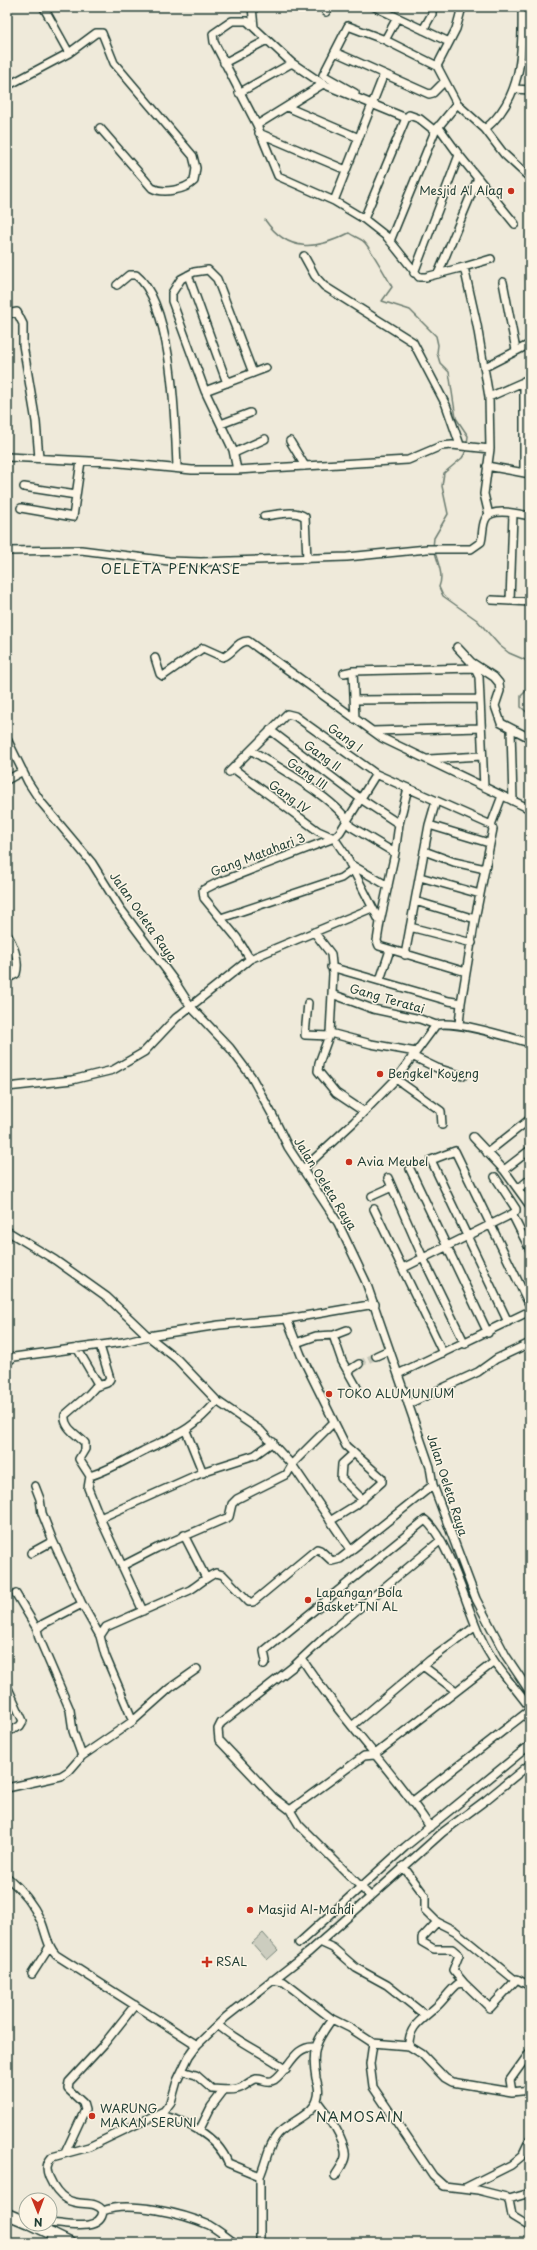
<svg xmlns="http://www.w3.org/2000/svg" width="537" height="2250" viewBox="0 0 537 2250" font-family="'Playpen Sans',sans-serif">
<rect width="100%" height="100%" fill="#efeada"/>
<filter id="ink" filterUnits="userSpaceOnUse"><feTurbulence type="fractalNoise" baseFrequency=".025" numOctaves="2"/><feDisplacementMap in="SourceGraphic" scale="8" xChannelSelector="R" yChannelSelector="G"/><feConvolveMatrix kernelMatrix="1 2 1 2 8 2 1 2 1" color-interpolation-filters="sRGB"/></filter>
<g filter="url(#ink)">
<path fill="#cccdbf" stroke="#76857a" d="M263,1933L278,1950L267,1960L252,1943Z"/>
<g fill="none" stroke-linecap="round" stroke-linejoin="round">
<path stroke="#6c7d71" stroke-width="1.5" d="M265,220C288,253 316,250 349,233C353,236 359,238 363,241C368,244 389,281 392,287L382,301L410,310L436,336L438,345L437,353L440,363L449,372L456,418L468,436L467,444
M433,547L434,538L448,514L442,486L444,473L462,458L467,450
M435,552C438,564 444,575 439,587L443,596L477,620L499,645L509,653L530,662
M530,687L521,696V707L530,715"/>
<path stroke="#c5c7b9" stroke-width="7" stroke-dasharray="7 3.5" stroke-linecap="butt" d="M359,1364L376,1356"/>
<defs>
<path id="minor" d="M252,7L254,27
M375,7L449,42
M44,8L69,53
M326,12L329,7
M423,30L432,14V7
M385,40L397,18
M335,52L429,94L433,93L444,82
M224,63L267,40
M437,66L456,29L462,7
M7,86L69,53L96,33H102L114,63L193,156L196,168L194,181C185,190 163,194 152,188L100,128
M515,89L530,90
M239,93L292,63
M355,93L323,75L348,26L385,40L437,66L457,104L485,129L504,154L530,178
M287,107L359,138
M257,125L323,84
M438,126L459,155L515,224
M485,129C522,99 523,52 522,7
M435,131L420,119L409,115L406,118L323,84L292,63L247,21H232L213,34L214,42L257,125L278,176L334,201L364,219L387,237L419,277H426L464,267L477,325L489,397L490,449L484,494L489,515
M259,133L346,170
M334,201L384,74
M364,219L406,118
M390,241L435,131L457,104
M304,256L315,276L324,286L413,342L446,405L460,445
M464,267L491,259
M414,273L459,155
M438,274L478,178
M188,275L227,383
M503,282L516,350
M117,285L129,275H136C173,304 175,421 177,467
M7,314L17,312L23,324V345L36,422L39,458
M485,367L530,344
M205,391L266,368
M489,397L530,379
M221,424L250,413
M290,441L305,466
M234,453L265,439
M7,457L110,462L192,470H237L408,460L441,446L452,445L490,449
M487,466L530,474
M237,470L233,450L205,391L172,301V293L181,279L194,272L208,270L217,279L253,373
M524,472V381
M24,487L76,495
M21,508L73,517L81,461
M264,516C276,515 295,509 305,517L307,559
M7,551L81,550L169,561L201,562L347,557L427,549H471L481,542C483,535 482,527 485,520C490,506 519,514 530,516
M492,600L530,602
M510,601L513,514
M457,647L471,662L494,677L499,683L500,691L495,706L501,723L530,738
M155,658L160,674L163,676L203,648L223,657C233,654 237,641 248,641L382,738L530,809
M473,665L479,677L484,787
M353,671L475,668
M344,673L353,671L355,719
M356,700L479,699
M270,730L361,799L399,824
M511,730L513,801
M373,731L480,728
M7,739L28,782L41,802L92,863L120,908L173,979L191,1007L230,1048L251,1076L273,1116L288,1147L338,1223L366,1282L430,1467L433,1485L476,1599L506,1656L530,1692
M251,750C274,765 342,802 350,826L395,853
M429,759L482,756
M234,769L318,831L334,838
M229,772L287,714L295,716L376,774L491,825L493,829L475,919L461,1003L459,1025
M7,780L23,771
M429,825L489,843
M491,825L502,796
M334,838L345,854L380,922L377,941L379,946L466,972
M424,851L454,862L485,869
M350,864L388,886
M420,877L480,894
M415,901L475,919
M221,918L341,878L352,870
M380,922L395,853L399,824L408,788
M410,927L472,943
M314,932L331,954L333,974L330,1033L319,1063L318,1071L336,1093L363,1111
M7,934C14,946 20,960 16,974L7,979
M405,955L429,825L436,801
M250,959L237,938L204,898L203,890L217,883L334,838L340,832L376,774
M331,967L449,1001L461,1003
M380,980L390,950
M332,994L373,1009L420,1019L436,1025
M308,1003L305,1035L329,1036
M330,1033L371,1044L416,1052
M412,1056L437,1068L463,1076
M396,1079L441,1111L442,1125
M7,1087L72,1080L113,1070L144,1052L176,1018L250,959L372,908
M473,1137L504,1170L530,1206
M487,1153L530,1119
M410,1169L488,1333
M302,1170L354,1122L396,1079L436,1025C455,1020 509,1037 530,1043
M504,1170L530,1150
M495,1177L516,1209V1211L512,1214L530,1250
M388,1178L423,1258L465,1344
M518,1189L530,1179
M372,1196L392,1187
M374,1209L443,1353
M7,1231L55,1260L107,1297L148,1336L177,1359L217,1401L261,1431L293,1466L351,1551
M403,1268L512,1214
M287,1319L301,1355L346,1446L382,1478V1482L356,1505L330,1521
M508,1322L431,1160L455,1151L530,1306
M347,1330L334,1335V1338L342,1361L360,1393
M296,1343L316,1336L334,1335
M77,1348L98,1384L88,1395L65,1415C63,1428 78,1435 85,1443V1449L79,1459L90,1476
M376,1356L389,1350
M7,1362L14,1357L123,1342L148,1336L219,1325L287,1319L375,1304
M348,1371L359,1364
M398,1374L530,1311
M95,1387L107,1383L110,1379L100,1346
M408,1404L478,1372L496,1359L530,1343
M186,1431L203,1473
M354,1453L342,1464L341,1478L363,1500
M100,1518L88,1488L90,1476C109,1470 126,1460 143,1451C178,1434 190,1432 217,1401
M184,1535L206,1578
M53,1541L82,1604L100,1636L105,1655L133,1721
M31,1553L53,1541L42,1513L40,1499L35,1486
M122,1566L157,1548L229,1517L232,1504L237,1499L287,1474L294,1462L333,1423
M16,1594L37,1629
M143,1611L100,1518L208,1470L255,1455L273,1442
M100,1636L106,1627L190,1590C200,1584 206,1577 216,1573L223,1575L249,1602H253L317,1549L320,1550L332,1561L340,1559L433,1485
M302,1659C340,1718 391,1768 430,1827
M264,1665L266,1661L264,1651L425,1520C449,1540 466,1606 481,1638C493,1664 513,1685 530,1708
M423,1666L456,1691
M7,1686L23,1721L20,1726L7,1732
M352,1726L430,1660L476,1626
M82,1756L73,1731L70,1710L39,1638L37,1629L43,1624L82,1604
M7,1788L61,1776L69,1771L82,1756L133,1721L170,1688L197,1669
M413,1801L530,1710
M290,1810L364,1756L374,1755L494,1662
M403,1866L425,1896V1910L437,1922L422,1938V1942L434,1949H452L459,1955L453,1970L464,1983
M7,1877C21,1889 33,1904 41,1921C46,1932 47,1946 56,1955L197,2045
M370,1896L299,1825L290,1810L273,1797L219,1740L218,1729L221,1723L294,1666L327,1635L441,1540
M437,1922L455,1931L515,1980
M320,1942L333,1948L356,1968L387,1985L425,2015
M299,1943L405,1847L530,1745
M32,1974L50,1946
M272,1980L284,1982L332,2019
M218,2025C239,2043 264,2053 286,2069
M373,2043L370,2064L373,2087L433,2176L444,2186L478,2190L506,2197L509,2200L512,2216L530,2227
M409,2046C408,2026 423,2019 436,2007C444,2000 450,1990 458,1984L464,1983L490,2008L517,1979L530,1986
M182,2071L196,2075L212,2089C219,2089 229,2091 237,2089C244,2088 249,2081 256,2079C262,2078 267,2084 274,2080C289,2070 294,2045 315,2047
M512,2092L510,2080L530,2052
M317,2101C326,2112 348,2143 345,2157C344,2164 338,2170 335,2176
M158,2115C185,2120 217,2135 228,2163L260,2176
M199,2131L211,2107L224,2090
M65,2153L85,2110L83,2103L68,2089L69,2082L104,2044L135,2005
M465,2188L511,2165L522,2156L530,2139
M509,2199L530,2193
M103,2211C128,2200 184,2214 209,2225C218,2230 226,2237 235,2243
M50,2223C66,2224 101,2233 103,2211C91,2194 67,2218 49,2177C46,2169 46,2164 52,2157L89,2147L164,2111L171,2102L177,2081L189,2056L197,2045L226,2017L309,1952L443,1832L486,1800L530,1764
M49,2243L53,2233
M260,2243V2176C266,2163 268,2145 278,2134C289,2122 312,2115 317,2100C320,2092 318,2085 316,2078C311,2051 316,2041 332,2019L350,2028L373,2043L409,2046L422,2054L445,2078L452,2082L512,2092L530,2090"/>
<path id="highway" d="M7,2214L26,2222
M31,2224L70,2243"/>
</defs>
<use href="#minor" stroke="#1f3d34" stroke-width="10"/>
<use href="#highway" stroke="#1f3d34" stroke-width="13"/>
<use href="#minor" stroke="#fcf5e5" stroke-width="7"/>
<use href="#highway" stroke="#fcf5e5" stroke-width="10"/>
</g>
</g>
<g fill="#c8321e" stroke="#fcf5e5" stroke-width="1.5">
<circle cx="511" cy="191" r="4"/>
<circle cx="380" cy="1074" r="4"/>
<circle cx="349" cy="1162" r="4"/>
<circle cx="329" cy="1394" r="4"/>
<circle cx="308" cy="1600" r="4"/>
<circle cx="250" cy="1910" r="4"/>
<path d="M205 1956h4v4h4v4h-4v4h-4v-4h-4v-4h4z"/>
<circle cx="92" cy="2116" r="4"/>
</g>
<g text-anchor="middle" stroke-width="3" stroke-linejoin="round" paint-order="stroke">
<g font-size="12" fill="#1f3d34" stroke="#fcf5e5" text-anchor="start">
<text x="503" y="195" text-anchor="end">Mesjid Al Alaq</text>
<text x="388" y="1078">Bengkel Koyeng</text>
<text x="357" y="1166">Avia Meubel</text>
<text x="337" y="1398">TOKO ALUMUNIUM</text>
<text x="316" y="1597">Lapangan Bola<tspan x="316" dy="14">Basket TNI AL</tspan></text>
<text x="258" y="1914">Masjid Al-Mahdi</text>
<text x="216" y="1966">RSAL</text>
<text x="100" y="2113">WARUNG<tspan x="100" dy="14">MAKAN SERUNI</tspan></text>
</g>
<g font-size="12" fill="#1f3d34" stroke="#fcf5e5">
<text transform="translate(345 738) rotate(35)" y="4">Gang I</text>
<text transform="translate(322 756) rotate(36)" y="4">Gang II</text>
<text transform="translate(307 774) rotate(34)" y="4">Gang III</text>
<text transform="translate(289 797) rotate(36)" y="4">Gang IV</text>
<text transform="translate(258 855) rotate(-21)" y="4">Gang Matahari 3</text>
<text transform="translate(143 917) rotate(55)" y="4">Jalan Oeleta Raya</text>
<text transform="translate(387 999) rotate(16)" y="4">Gang Teratai</text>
<text transform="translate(325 1184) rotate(58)" y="4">Jalan Oeleta Raya</text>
<text transform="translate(447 1485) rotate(72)" y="4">Jalan Oeleta Raya</text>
</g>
<g font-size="14" letter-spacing="1" fill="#1f3d34" stroke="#fcf5e5">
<text x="171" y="574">OELETA PENKASE</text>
<text x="360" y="2122">NAMOSAIN</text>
</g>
</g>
<rect width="537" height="2250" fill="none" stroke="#fcf5e5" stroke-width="24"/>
<rect x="12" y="12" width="513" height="2226" fill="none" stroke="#1f3d34" stroke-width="1.5" filter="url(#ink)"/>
<g transform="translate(38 2212) rotate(179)"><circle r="19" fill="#fcf5e5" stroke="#a4ab9e"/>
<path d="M0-3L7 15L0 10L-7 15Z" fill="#c8321e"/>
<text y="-6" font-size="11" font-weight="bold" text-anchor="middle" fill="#1f3d34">N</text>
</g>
</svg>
